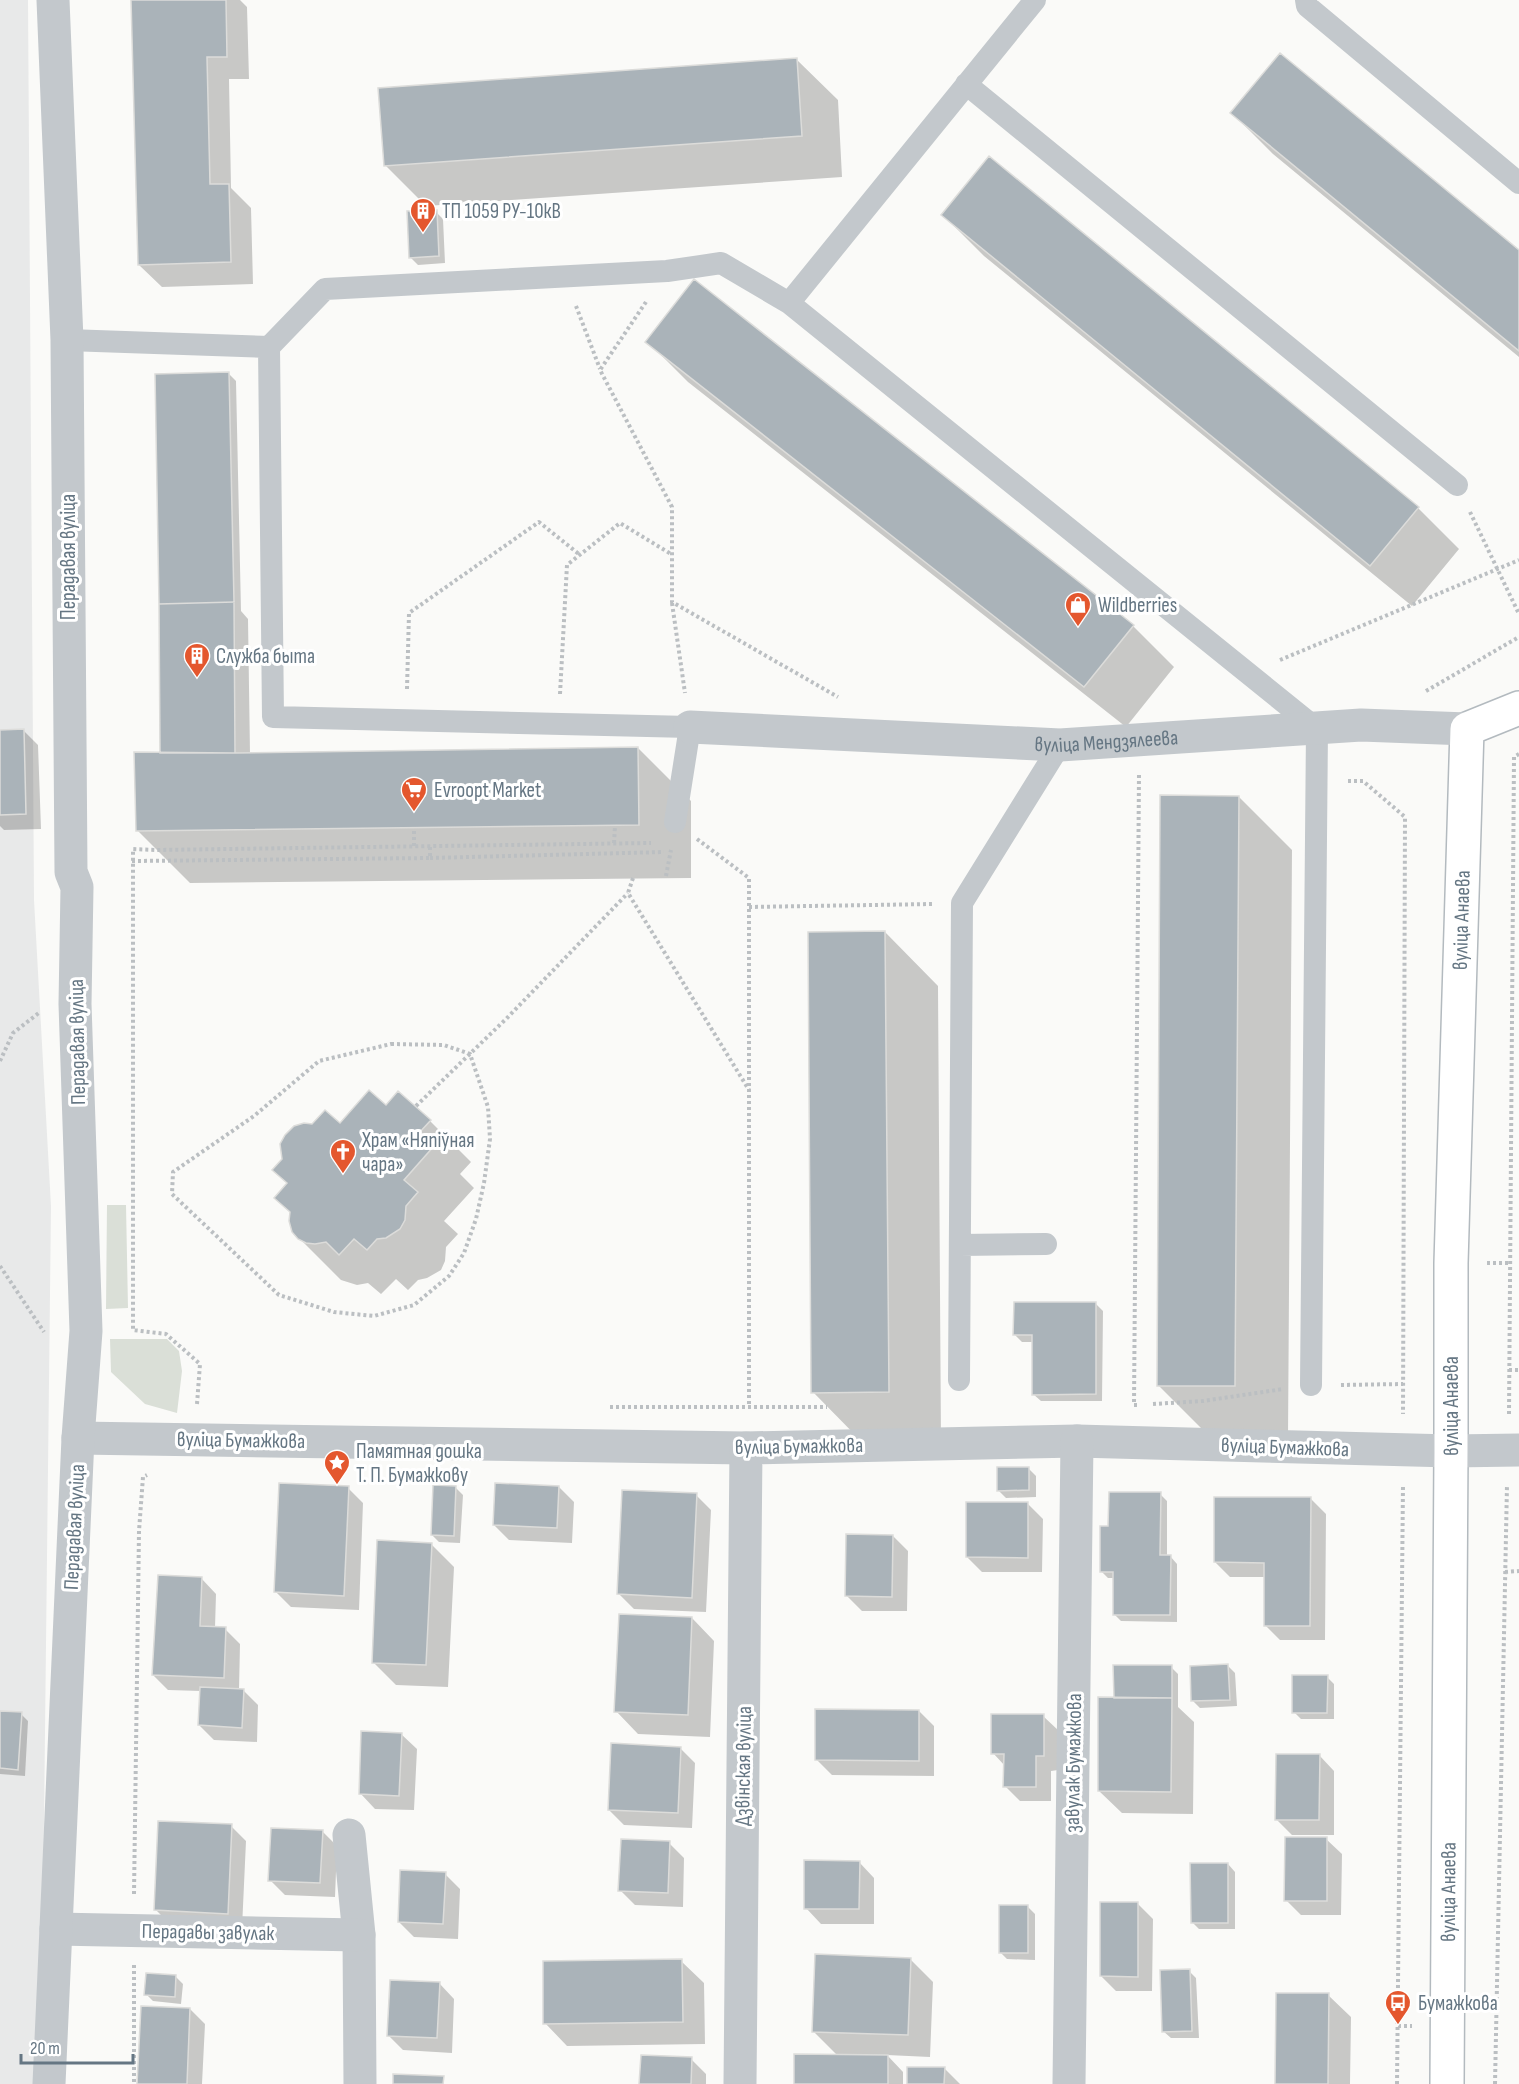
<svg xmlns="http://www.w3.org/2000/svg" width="1519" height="2084" viewBox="0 0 1519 2084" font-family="'Sofia Sans Condensed',sans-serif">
<rect width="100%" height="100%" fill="#fafaf8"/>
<path fill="#e8e9e9" d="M0,0H28L34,900L51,1206L41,2084H0Z"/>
<path fill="#dadfd7" d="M107,1205H126L128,1308L106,1309Z
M110,1339H167L179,1351L182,1371L177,1413L145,1404L111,1372Z"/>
<path fill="#0003" d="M132,0H240L247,7L249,79H229L231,188L251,208L253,284L162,287L139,265Z
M796,59L838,100L842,177L426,206L385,165Z
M1232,113L1519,252V357L1273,154Z
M436,212L443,219L445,263L418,265L410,257Z
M943,215L1418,508L1459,549L1412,606L984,256Z
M647,341L1133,626L1174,667L1126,727L688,382Z
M228,373L236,381L241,611L248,619L250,754L638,748L691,801V878L190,883L137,830L161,754Z
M23,730L38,745L41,829L4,830L0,826V731Z
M1239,797L1292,850L1288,1439L1211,1438L1158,1385Z
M885,932L938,986L941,1445L866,1446L813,1392Z
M386,1107L430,1121L471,1162L460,1174L474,1188L444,1221L458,1234L446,1247L445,1261L441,1270L427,1278L418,1280L408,1290L396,1279L381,1294L368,1283L357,1285L341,1280L299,1238L340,1125Z
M1096,1304L1103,1311L1102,1401H1041L1033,1394V1342H1022L1015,1335Z
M1028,1468L1036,1476V1497L1006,1498L999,1491Z
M559,1487L574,1502L572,1543L509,1540L494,1525Z
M348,1488L363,1503L359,1610L291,1607L276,1592Z
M456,1488L463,1495L460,1543L439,1542L432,1535Z
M1160,1494L1167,1501V1556H1170L1177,1564V1622L1121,1621L1114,1614V1578H1108L1101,1571Z
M696,1495L711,1510L706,1612L634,1609L619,1594Z
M1311,1499L1326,1514L1325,1640H1280L1265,1625L1266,1577H1230L1215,1562Z
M1028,1504L1043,1519L1042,1572H982L967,1557Z
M893,1536L908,1551L907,1611H862L847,1596Z
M431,1544L454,1567L448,1687L396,1685L373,1662Z
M201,1578L216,1594L215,1628L225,1629L240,1644L239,1690H243L258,1705L257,1742L214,1740L199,1725L201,1691L168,1690L153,1675Z
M692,1618L714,1641L710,1737L638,1734L616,1711Z
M1227,1665L1235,1673L1237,1706L1200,1708L1193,1701Z
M1171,1667L1178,1674V1707L1194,1722L1193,1814L1122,1813L1099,1791L1115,1699Z
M1327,1677L1334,1684V1719H1301L1294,1712Z
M919,1711L934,1726V1776L832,1775L817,1760Z
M0,1713L21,1714L28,1721L25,1776L0,1774Z
M1043,1716L1059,1731L1058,1770L1051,1771V1801H1020L1005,1786V1766L993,1753Z
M401,1734L417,1749L414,1810L375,1809L360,1793Z
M680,1748L695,1763L692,1828L624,1825L609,1810Z
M1319,1755L1334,1771V1835H1292L1277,1820Z
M231,1826L246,1841L242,1928L171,1925L156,1910Z
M322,1831L337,1846L335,1897L285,1895L270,1880Z
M1326,1839L1342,1854L1341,1915H1301L1286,1900Z
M669,1843L684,1858L683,1907L635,1905L620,1890Z
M859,1862L874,1878V1924H821L806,1908Z
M1228,1864L1235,1872V1929H1199L1192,1922Z
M445,1874L460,1889L458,1939L414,1937L399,1922Z
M1138,1904L1153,1919L1152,1991H1116L1101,1976Z
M1028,1907L1035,1914V1960L1007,1959L1000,1952Z
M910,1959L933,1982L930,2057L887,2055L903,2072V2084H796L838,2056L813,2031Z
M681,1961L704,1983L705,2044L567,2046L545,2023Z
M1189,1971L1196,1978L1199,2038H1171L1163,2031Z
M176,1977L183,1984L181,2004L153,2001L146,1994Z
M439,1983L454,1999L452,2053L403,2050L388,2035Z
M1328,1995L1351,2017L1350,2084H1276Z
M190,2009L205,2024L202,2084H139Z
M691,2059L706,2074V2084H641Z
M944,2068L960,2084H909Z"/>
<path fill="#aab3b9" stroke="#dcdcda" stroke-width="1.5" d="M131,0H226L227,57H207L210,184H229L231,262L138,265Z
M1280,53L1519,250V351L1230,113Z
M797,58L802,136L384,166L378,88Z
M989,156L1419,507L1370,566L941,215Z
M437,210L439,256L409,258L407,211Z
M694,279L1134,625L1084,687L645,342Z
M229,372L234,602L159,604L155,374Z
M234,602L235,753H160L159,604Z
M24,729L26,814L0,815V730Z
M638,747L639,825L136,831L134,752L235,753Z
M1160,795L1239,796L1235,1386H1157Z
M885,931L889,1392L811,1393L808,932Z
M369,1090L386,1105L398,1091L431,1120L419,1133L434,1146L404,1180L418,1192L406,1206L405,1220L400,1229L386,1238L377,1239L367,1250L354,1239L339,1255L326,1242L315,1244L306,1243L298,1239L292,1232L289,1221L290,1212L274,1198L287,1183L272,1170L282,1159L280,1144L285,1135L294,1126L304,1123L312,1124L325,1110L340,1123Z
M1014,1302H1096V1394L1032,1395V1335H1013Z
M997,1467H1029V1490L997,1491Z
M279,1483L349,1486L344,1596L274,1592Z
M495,1483L559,1486L557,1528L493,1525Z
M433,1485L456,1486L454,1536L431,1535Z
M622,1490L697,1493L692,1598L617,1594Z
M1109,1492H1161L1160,1555H1171L1170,1615H1113V1572H1100V1526H1108Z
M1214,1497H1311L1310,1626H1264V1563L1214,1562Z
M966,1502H1028V1558L966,1557Z
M846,1534L893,1535L892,1597L845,1596Z
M377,1540L432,1543L426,1665L372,1663Z
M158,1575L202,1577L200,1626L226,1627L224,1678L152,1675Z
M619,1614L692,1617L688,1715L614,1712Z
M1228,1664L1230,1700L1191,1701L1190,1666Z
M1113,1665H1172V1698H1114Z
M1292,1675H1328L1327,1713H1292Z
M200,1687L244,1689L242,1728L198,1725Z
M1098,1697L1172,1698L1171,1792L1098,1791Z
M815,1709L919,1710V1761L815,1760Z
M0,1711L22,1712L18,1770L0,1768Z
M991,1714H1044V1756H1036V1787H1003L1004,1754H991Z
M361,1731L402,1733L399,1796L359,1794Z
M611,1743L681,1747L678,1813L608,1810Z
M1276,1754H1320L1319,1820H1275Z
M158,1821L232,1824L228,1914L154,1910Z
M271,1828L323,1830L320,1883L268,1881Z
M1285,1837H1327V1901H1284Z
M621,1839L670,1841L668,1893L618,1891Z
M804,1860L860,1861L859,1909H804Z
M1190,1863H1228V1923H1191Z
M400,1870L446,1872L443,1924L398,1922Z
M1100,1902H1138V1977L1100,1976Z
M999,1905H1028V1953H999Z
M815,1954L911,1958L908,2035L812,2032Z
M682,1959L683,2022L543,2024V1961Z
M1190,1969L1192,2031L1162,2032L1160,1970Z
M146,1973L176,1975L175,1997L144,1995Z
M390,1980L440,1982L437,2038L387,2036Z
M1276,1993H1329L1328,2084H1275Z
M141,2006L190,2008L187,2084H137Z
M794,2054L888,2055V2084H794Z
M641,2055L692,2057L691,2084H639Z
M907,2067H945L944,2084H907Z
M393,2074L444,2076L443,2084H393Z"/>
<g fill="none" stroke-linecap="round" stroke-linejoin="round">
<defs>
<g id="secondary">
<path id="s2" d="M1447,2084L1451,1451V1263L1467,729L1519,708"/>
</g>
</defs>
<use href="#secondary" stroke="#b3babf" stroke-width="36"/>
<path stroke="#bbbfc2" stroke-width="4" stroke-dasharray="3 3" stroke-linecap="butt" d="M646,302L600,370L672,507V602L838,697
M576,306L600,369
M1470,512L1519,614
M672,603L685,693
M1280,660L1519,560
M407,689L409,613L539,522L580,555
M1426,691L1519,637
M560,694L567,565L620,523L671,554
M1348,781H1363L1405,817L1403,1414
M697,839L749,878V1407
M614,843L615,826
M414,846V828
M430,858L664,852
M132,861L430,858V846
M666,876L671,850
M633,878L628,893L749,1090
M749,907L932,904
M391,1044L444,1045L470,1054L488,1107L490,1139L484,1183L476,1219L464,1253L449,1276L414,1305L374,1316L334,1312L279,1295L172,1194L173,1172L254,1116L319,1061Z
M0,1061L13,1033L40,1012
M416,1106L507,1018L628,893
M1487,1263H1510
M0,1266L44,1332
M1509,1370H1519
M1341,1385L1403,1384
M197,1404L200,1364L166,1334L133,1330V849L157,850L651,843
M1153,1404L1203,1401L1283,1389
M1137,1405H1134L1139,774
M610,1407H827
M1509,1414L1514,757L1519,754
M1505,1572L1519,1571
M134,1894L139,1531L143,1477L147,1475
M134,1965V2084
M1398,2026H1412
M1397,2084L1403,1485
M1495,2084L1507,1485"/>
<path stroke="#c3c8cc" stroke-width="22" d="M1306,0L1307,6L1519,183
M966,84L1457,485
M789,303L1035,0
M67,340L269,347
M675,822L690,727L273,717L269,347L325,289L667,271L721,263L789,303L1317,729L1311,1385
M960,1245L1046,1244
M959,1380L962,903L1060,745"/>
<g stroke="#c3c8cc" stroke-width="33">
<path id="s1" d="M690,727L1060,745L1361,725L1467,729"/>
<path d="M78,1438L746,1448L1077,1441L1451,1451L1519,1450"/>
<path d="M349,1835L359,1935L360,2084"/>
<path d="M56,1929L359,1935"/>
<path d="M49,2084L78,1438L86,1331L75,1004L77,887L71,872L67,340L53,0"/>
<path d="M740,2084L746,1448"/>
<path d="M1069,2084L1077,1441"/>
</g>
<use href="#secondary" stroke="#fff" stroke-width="33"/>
</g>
<defs>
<symbol id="building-pin" viewBox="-11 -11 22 30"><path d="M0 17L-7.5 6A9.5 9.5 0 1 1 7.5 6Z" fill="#e4572e" stroke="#fff"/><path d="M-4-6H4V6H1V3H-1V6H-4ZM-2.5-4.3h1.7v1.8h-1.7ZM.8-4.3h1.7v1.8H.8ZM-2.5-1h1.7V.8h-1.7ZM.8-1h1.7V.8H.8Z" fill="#fff"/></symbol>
<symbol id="shop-pin" viewBox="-11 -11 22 30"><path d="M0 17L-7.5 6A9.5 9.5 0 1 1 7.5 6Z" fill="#e4572e" stroke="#fff"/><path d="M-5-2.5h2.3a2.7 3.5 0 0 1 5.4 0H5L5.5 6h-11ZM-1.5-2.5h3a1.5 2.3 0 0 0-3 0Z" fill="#fff"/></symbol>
<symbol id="supermarket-pin" viewBox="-11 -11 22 30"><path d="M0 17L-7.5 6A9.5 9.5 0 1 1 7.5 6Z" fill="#e4572e" stroke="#fff"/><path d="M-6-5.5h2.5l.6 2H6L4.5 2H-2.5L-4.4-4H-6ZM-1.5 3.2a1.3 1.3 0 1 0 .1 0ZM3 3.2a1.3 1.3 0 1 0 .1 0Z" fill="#fff"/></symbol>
<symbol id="church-pin" viewBox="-11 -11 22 30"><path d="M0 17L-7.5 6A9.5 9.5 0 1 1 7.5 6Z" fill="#e4572e" stroke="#fff"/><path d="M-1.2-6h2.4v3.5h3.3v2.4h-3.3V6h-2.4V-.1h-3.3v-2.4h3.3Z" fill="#fff"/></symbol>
<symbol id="sight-pin" viewBox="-11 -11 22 30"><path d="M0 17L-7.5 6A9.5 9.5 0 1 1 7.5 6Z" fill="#e4572e" stroke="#fff"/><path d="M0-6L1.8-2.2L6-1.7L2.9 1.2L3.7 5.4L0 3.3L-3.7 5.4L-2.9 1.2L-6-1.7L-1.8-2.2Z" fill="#fff"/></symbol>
<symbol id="bus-pin" viewBox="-11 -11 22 30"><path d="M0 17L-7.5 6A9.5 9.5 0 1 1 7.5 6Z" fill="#e4572e" stroke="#fff"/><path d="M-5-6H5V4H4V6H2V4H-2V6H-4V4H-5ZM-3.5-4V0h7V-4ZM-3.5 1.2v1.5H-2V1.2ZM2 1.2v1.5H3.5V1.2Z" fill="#fff"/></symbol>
</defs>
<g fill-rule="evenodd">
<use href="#building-pin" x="408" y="196" width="30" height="40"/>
<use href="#shop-pin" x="1063" y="590" width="30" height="40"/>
<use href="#building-pin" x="182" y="641" width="30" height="40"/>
<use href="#supermarket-pin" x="399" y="775" width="30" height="40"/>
<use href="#church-pin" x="328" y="1137" width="30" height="40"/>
<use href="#sight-pin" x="322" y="1448" width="30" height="40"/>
<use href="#bus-pin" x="1383" y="1988" width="30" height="40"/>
</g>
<g text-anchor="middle" stroke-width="6" stroke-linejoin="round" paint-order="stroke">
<g font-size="21" fill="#657683" stroke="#fff" text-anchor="start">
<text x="442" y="218">ТП 1059 РУ-10кВ</text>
<text x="1098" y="612">Wildberries</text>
<text x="216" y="663">Служба быта</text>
<text x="434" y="797">Evroopt Market</text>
<text x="362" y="1147">Храм «Няпіўная<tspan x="362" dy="24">чара»</tspan></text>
<text x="356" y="1458">Памятная дошка<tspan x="356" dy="24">Т. П. Бумажкову</tspan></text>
<text x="1418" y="2010">Бумажкова</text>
</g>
<g font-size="21" fill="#657683" stroke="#fff">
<text transform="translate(68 557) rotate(-90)" y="7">Перадавая вуліца</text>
<text dy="7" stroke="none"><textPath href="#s1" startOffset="417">вуліца Мендзялеева</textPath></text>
<text dy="7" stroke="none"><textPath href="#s2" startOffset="1164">вуліца Анаева</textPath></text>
<text transform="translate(77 1042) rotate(-91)" y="7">Перадавая вуліца</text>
<text dy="7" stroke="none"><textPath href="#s2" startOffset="678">вуліца Анаева</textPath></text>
<text transform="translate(241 1440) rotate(1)" y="7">вуліца Бумажкова</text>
<text transform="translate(799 1446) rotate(-1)" y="7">вуліца Бумажкова</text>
<text transform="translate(1285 1447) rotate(2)" y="7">вуліца Бумажкова</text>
<text transform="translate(74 1527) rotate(-87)" y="7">Перадавая вуліца</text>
<text transform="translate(1073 1763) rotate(-89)" y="7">завулак Бумажкова</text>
<text transform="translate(743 1766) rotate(-89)" y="7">Дзвінская вуліца</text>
<text dy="7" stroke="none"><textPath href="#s2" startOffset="192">вуліца Анаева</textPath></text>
<text transform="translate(208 1932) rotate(1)" y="7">Перадавы завулак</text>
</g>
</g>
<path d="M21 2054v9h112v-9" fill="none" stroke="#657683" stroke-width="3"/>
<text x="30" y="2054" font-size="18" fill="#657683" stroke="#ffffff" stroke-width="4.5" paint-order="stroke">20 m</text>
</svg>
